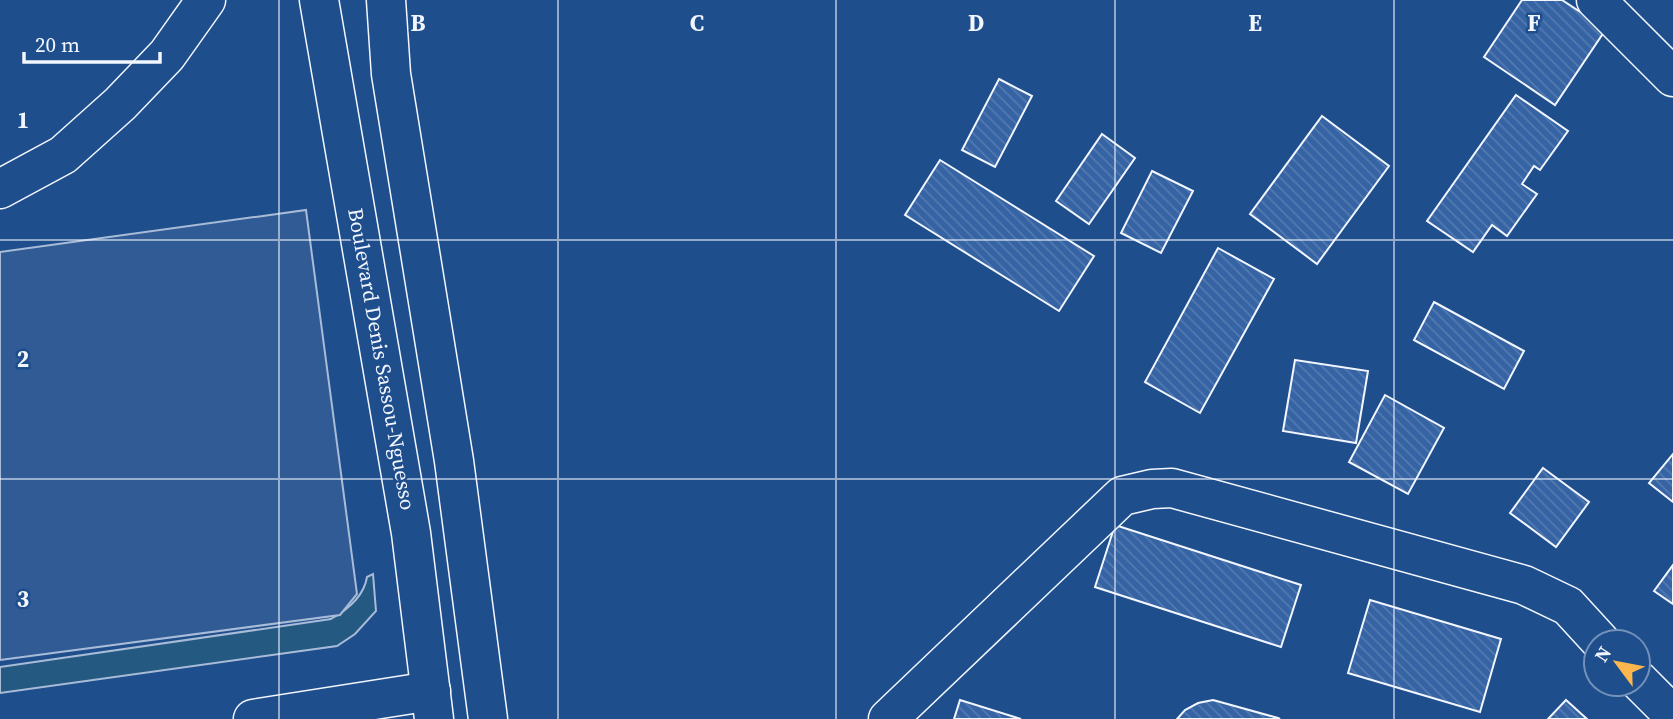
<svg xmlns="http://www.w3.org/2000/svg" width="1673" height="719" font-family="'Source Serif 4',serif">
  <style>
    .grass { fill: #245a82; stroke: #a8bbd7; stroke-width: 2 }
    .parking { fill: #305b95; stroke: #a8bbd7; stroke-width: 2 }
    .building { fill: url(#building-back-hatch); stroke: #f2f6ff; stroke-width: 2 }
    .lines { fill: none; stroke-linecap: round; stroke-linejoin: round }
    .minor-casing { stroke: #f2f6ff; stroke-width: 41 }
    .major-casing { stroke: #f2f6ff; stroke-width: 41 }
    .minor { stroke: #1f4e8c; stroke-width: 38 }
    .major { stroke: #1f4e8c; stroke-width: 38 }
    .grid { fill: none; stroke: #f2f6ff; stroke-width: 2; stroke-opacity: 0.55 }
    .labels { text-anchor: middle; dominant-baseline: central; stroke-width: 5; stroke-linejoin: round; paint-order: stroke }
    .street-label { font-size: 21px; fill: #f2f6ff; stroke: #1f4e8c }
    .grid-label { font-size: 23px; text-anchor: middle; font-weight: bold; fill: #f2f6ff; stroke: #1f4e8c; stroke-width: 5; stroke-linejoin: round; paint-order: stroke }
  </style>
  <defs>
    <pattern id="building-back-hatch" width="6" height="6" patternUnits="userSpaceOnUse" patternTransform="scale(1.75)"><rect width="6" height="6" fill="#3563a3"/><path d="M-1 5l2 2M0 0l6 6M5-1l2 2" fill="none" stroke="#537ab1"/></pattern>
  </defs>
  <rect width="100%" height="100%" fill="#1f4e8c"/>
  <!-- grass -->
  <path class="grass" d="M 373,574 L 376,611 L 355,634 L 337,646 L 0,693 L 0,667 L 331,619 C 347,610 364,596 367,577 Z"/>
  <!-- parking -->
  <path class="parking" d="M 306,210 L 357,594 L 340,615 L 0,660 L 0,252 Z"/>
  <!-- building -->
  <path class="building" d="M 1522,0 L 1562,0 L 1606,29 L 1555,105 L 1484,57 Z
    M 999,79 L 1032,96 L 995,167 L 962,150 Z
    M 1516,95 L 1568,131 L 1540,170 L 1534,166 L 1522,184 L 1537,194 L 1507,236 L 1492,225 L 1473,252 L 1427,221 Z
    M 1322,116 L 1389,166 L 1317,264 L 1250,214 Z
    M 1102,134 L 1135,158 L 1089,224 L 1056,201 Z
    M 940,160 L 1094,256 L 1059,311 L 905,215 Z
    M 1152,171 L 1193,191 L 1161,253 L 1121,233 Z
    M 1218,248 L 1274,279 L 1200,413 L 1145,382 Z
    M 1434,302 L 1524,351 L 1504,389 L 1414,340 Z
    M 1295,360 L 1368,371 L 1356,443 L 1283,431 Z
    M 1385,395 L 1444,428 L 1408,494 L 1349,462 Z
    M 1673,454 L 1673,502 L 1649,483 Z
    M 1543,468 L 1589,502 L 1556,547 L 1510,513 Z
    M 1115,525 L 1301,585 L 1281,647 L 1095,587 Z
    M 1673,565 L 1673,604 L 1654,591 Z
    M 1370,600 L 1501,639 L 1480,712 L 1348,673 Z
    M 960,700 L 1021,719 L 954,719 Z
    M 1213,700 L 1278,718 L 1280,719 L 1177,719 L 1185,710 L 1198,703 Z
    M 1566,700 L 1587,719 L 1548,719 Z"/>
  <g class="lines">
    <defs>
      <path id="minor" d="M 1596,0 L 1673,77
        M 0,189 L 63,155 L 120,104 L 167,55 L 206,0
        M 1638,680 L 1673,715
        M 253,719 L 431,691
        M 888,719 L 1122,496 L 1152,489 L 1172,488 L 1524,585 L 1568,606 L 1601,642"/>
      <path id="major" d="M 319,0 L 411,533 L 434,719
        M 386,0 L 391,74 L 454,461 L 488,719"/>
    </defs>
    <!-- minor casing -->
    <use href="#minor" class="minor-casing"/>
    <!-- major casing -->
    <use href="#major" class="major-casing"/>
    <!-- minor -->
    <use href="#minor" class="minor"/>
    <!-- major -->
    <use href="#major" class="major"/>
  </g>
  <!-- grid -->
  <path class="grid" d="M 279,0 L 279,719M 558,0 L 558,719M 836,0 L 836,719M 1115,0 L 1115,719M 1394,0 L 1394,719M 0,240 L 1673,240M 0,479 L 1673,479"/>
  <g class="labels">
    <!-- street labels -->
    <g class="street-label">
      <text transform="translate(382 359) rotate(80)">Boulevard Denis Sassou-Nguesso</text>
    </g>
  </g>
  <g class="grid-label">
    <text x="418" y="31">B</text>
    <text x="697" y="31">C</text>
    <text x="976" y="31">D</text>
    <text x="1255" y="31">E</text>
    <text x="1534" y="31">F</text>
    <text x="23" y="128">1</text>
    <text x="23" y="367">2</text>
    <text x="23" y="607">3</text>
  </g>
  <!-- north arrow -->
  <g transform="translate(1617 663) rotate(302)"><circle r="33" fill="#1f4e8c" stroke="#7391ba" stroke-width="2"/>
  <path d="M0-5L12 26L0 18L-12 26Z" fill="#ffb74d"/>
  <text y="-10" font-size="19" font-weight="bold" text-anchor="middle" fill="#f2f6ff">N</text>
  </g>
  <!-- scale -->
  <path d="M24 52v10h136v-10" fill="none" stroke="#f2f6ff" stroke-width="3.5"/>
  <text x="35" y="52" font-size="21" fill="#f2f6ff" stroke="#1f4e8c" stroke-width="5" paint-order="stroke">20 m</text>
</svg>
